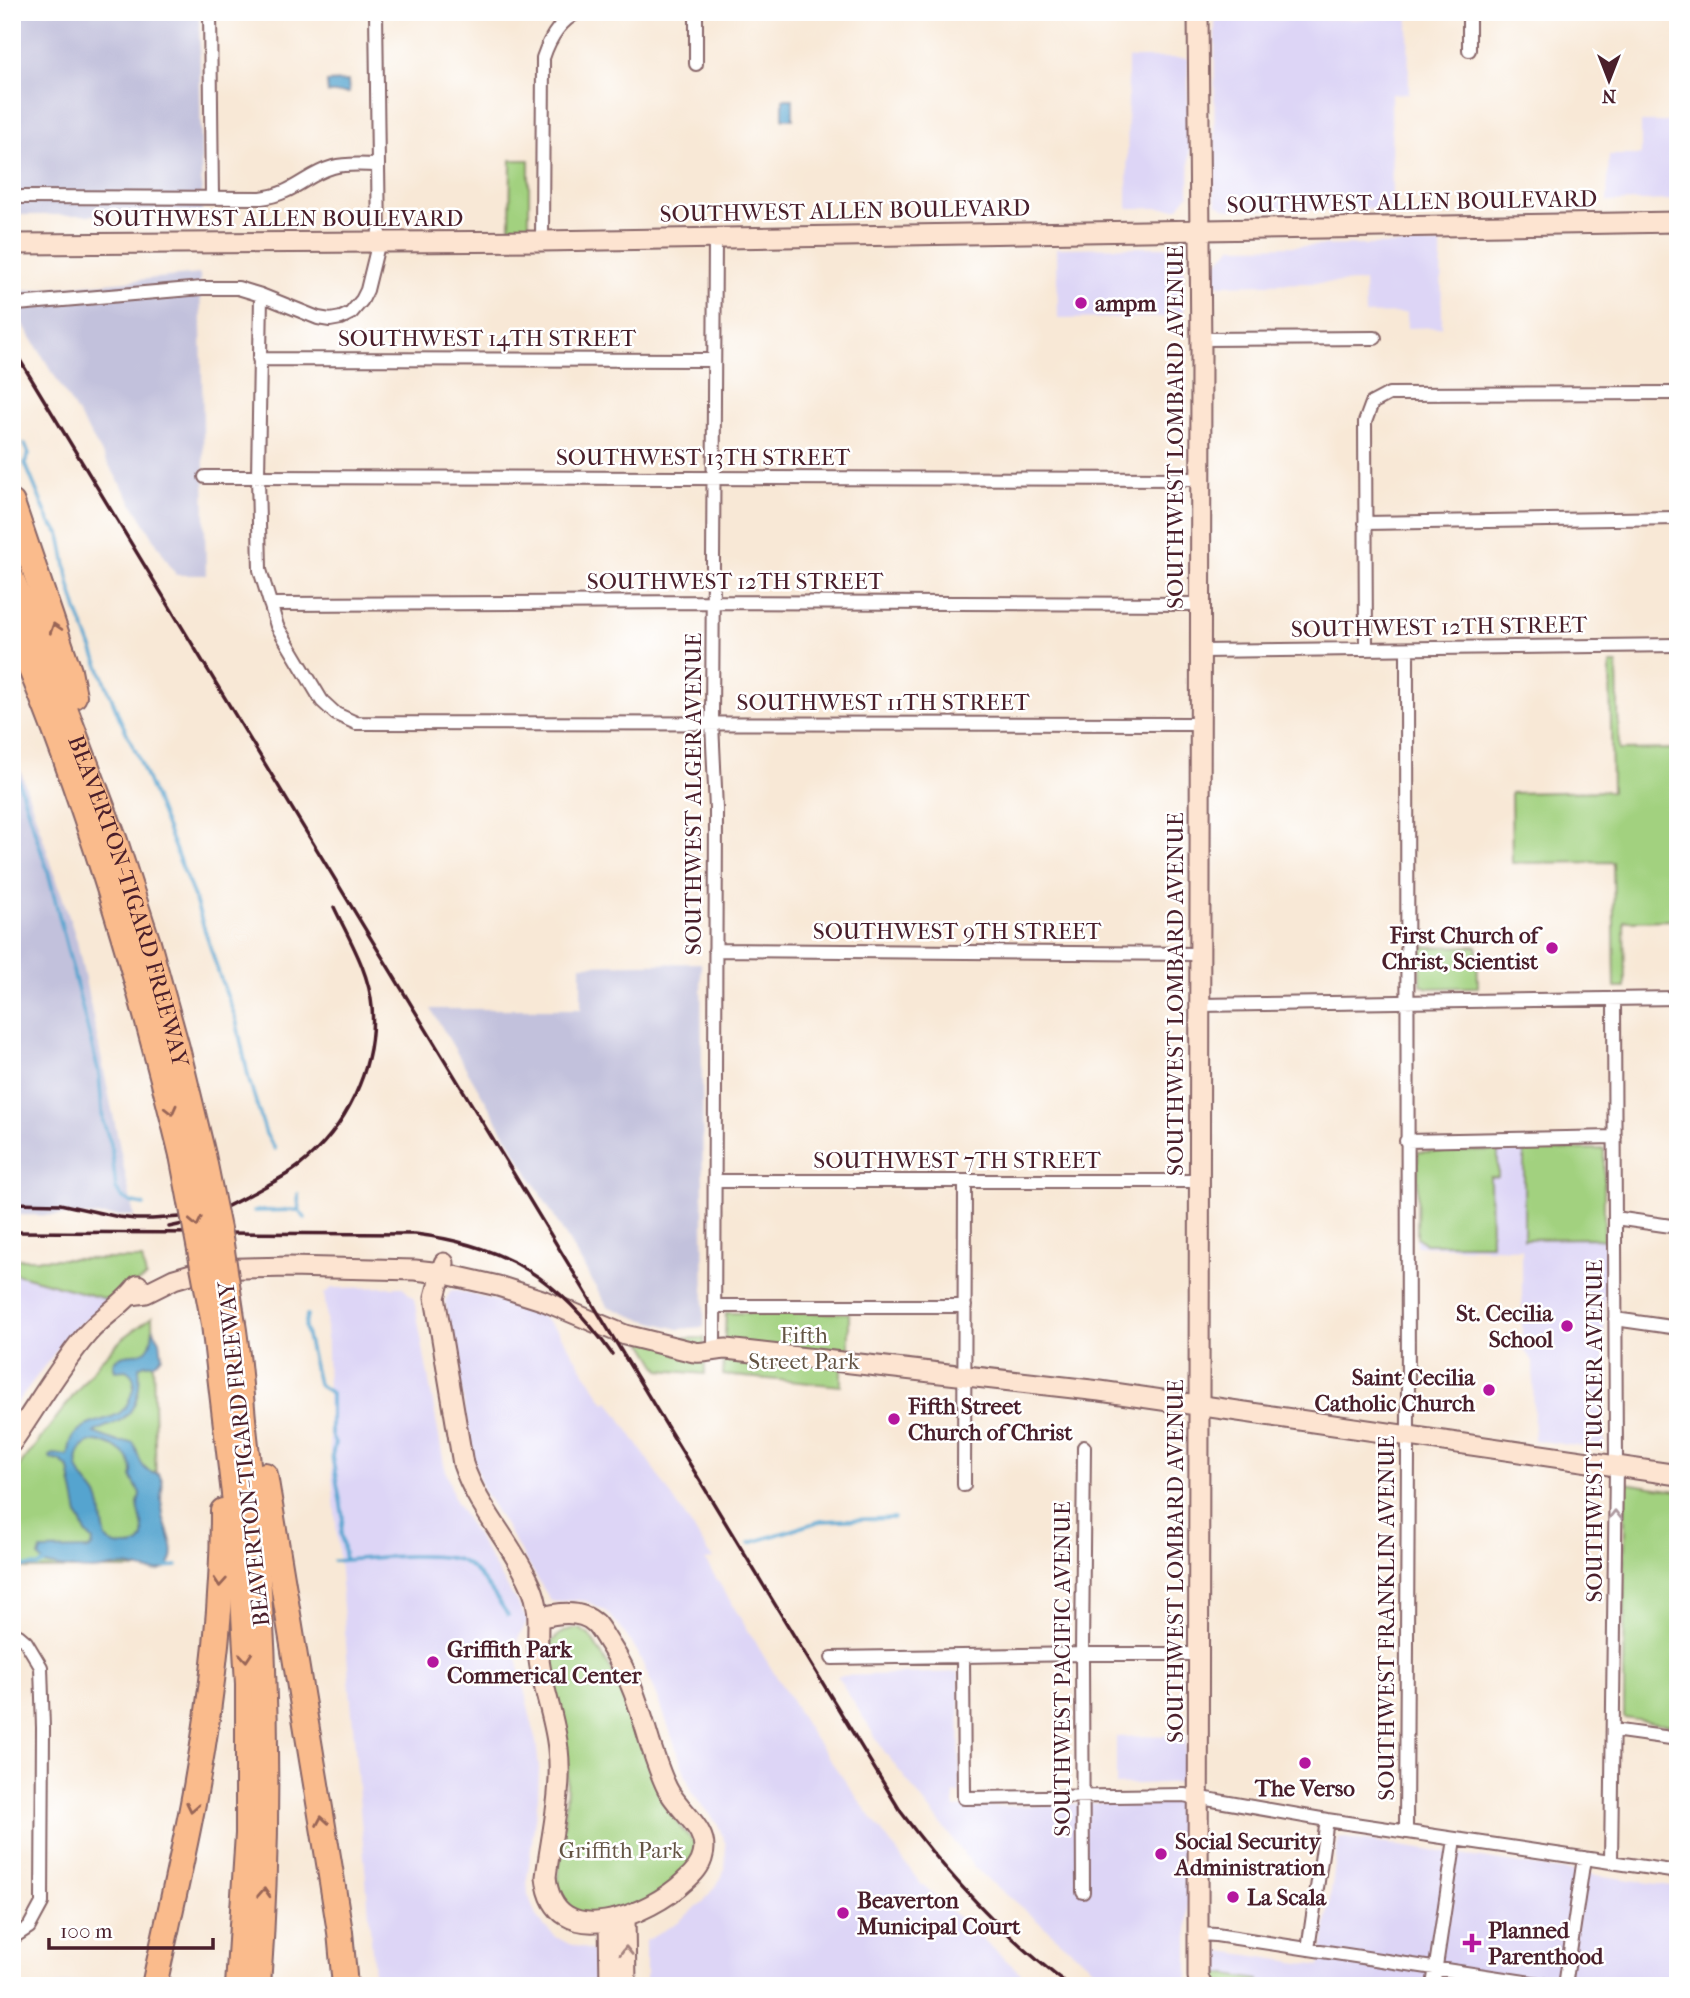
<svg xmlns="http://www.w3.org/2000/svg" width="1690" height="1998" font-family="'IM FELL French Canon',serif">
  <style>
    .built { fill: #ddd5f6 }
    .industrial { fill: #c2c1dc }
    .green { fill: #a2d17f; stroke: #767855; stroke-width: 2 }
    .water { fill: #55a4cf; stroke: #50627d; stroke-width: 2; fill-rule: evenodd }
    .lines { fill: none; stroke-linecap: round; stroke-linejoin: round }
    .stream { stroke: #55a4cf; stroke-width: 3.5 }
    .street-casing { stroke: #876567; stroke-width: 16 }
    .secondary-casing { stroke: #876567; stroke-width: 23 }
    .highway-casing { stroke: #876567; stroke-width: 28 }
    .street { stroke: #fff; stroke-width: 12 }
    .secondary { stroke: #fde4d1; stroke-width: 19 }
    .highway { stroke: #fabb8c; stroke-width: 24 }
    .rail { stroke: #4a1f2b; stroke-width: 3.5 }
    .highway-bridge-casing { stroke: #876567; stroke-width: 28; stroke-linecap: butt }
    .highway-bridge { stroke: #fabb8c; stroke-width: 24 }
    .oneway { stroke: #996557 }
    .oneway2 { stroke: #ae9aa0 }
    .oneway3 { stroke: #a4827e }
    .poi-dot { fill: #b5179e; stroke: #fff; stroke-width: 2.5 }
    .labels { text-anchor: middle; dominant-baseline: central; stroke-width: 5; stroke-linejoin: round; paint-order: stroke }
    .street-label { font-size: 23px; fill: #4a1f2b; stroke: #fff }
    .poi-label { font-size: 23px; font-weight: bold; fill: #4a1f2b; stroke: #fff; text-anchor: start }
    .park-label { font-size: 23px; fill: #645444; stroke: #fff }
  </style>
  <rect width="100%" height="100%" fill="#fff"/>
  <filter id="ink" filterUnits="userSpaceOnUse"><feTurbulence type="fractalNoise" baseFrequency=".0143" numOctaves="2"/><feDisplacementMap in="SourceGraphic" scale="14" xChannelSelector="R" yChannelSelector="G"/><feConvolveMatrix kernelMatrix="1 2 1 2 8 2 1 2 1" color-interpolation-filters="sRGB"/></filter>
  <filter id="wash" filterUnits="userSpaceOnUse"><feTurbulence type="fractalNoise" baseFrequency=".00686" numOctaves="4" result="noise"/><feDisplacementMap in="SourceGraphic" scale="28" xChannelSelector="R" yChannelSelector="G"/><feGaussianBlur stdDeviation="1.57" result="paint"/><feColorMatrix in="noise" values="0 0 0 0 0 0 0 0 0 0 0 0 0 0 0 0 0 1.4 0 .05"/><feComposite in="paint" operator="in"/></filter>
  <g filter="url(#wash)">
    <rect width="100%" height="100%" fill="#f8e8d6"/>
    <!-- built -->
    <path class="built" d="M 1408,18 L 1409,93 L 1391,94 L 1392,208 L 1228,210 L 1217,204 L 1214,194 L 1215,20 Z
      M 1128,58 L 1188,58 L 1188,139 L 1190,140 L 1189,194 L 1178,208 L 1127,208 Z
      M 1641,122 L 1678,122 L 1678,196 L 1674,200 L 1607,202 L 1609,155 L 1641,155 Z
      M 1441,244 L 1442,327 L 1407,328 L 1406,313 L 1365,314 L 1364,282 L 1213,285 L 1213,266 L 1232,247 Z
      M 1173,247 L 1184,256 L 1184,317 L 1058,319 L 1057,248 Z
      M 1605,1150 L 1604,1450 L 1534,1440 L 1533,1361 L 1522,1348 L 1522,1249 L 1416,1246 L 1417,1153 Z
      M 12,1273 L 109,1300 L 69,1334 L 12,1409 Z
      M 402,1287 L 414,1299 L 444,1464 L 455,1501 L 528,1621 L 519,1636 L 515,1649 L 536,1742 L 539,1768 L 538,1797 L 527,1879 L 528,1894 L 536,1916 L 545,1927 L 556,1937 L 569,1944 L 593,1951 L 595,1954 L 595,1986 L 375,1986 L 329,1441 L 326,1308 L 324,1294 L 332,1288 Z
      M 455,1290 L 535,1311 L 558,1331 L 605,1403 L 609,1401 L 713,1559 L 705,1560 L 812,1735 L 866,1810 L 920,1883 L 1035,1986 L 646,1986 L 646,1941 L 678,1922 L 704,1901 L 722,1877 L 725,1867 L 726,1845 L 718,1825 L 692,1793 L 658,1698 L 637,1651 L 619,1626 L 606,1611 L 586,1601 L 575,1600 L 556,1602 L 551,1601 L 482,1488 L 474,1459 L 445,1301 L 450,1292 Z
      M 959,1672 L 960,1793 L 954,1793 L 954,1808 L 1188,1800 L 1188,1986 L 1114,1986 L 975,1868 L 884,1751 L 837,1676 Z
      M 1186,1735 L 1185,1782 L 1116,1785 L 1116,1737 Z
      M 1339,1837 L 1678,1887 L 1678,1986 L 1257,1986 L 1258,1980 L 1215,1973 L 1215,1950 L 1320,1966 Z
      M 110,1977 L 110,1986 L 52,1986 Z"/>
    <!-- industrial -->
    <path class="industrial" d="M 12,12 L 199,12 L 202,215 L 12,215 Z
      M 200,274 L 206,575 L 176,575 L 12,306 L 12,292 Z
      M 12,745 L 77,941 L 134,1216 L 12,1215 Z
      M 701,963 L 704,1327 L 679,1329 L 637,1318 L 607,1306 L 431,1009 L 581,1009 L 581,965 Z"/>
    <!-- green -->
    <path class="green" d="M 511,160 L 529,160 L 529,227 L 510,227 Z
      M 1610,664 L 1617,664 L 1619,750 L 1678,749 L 1678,920 L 1624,921 L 1625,988 L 1615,988 L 1613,862 L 1512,863 L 1511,793 L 1612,791 Z
      M 1477,946 L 1478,987 L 1428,988 L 1421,985 L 1420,947 Z
      M 1604,1149 L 1604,1240 L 1591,1238 L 1524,1239 L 1524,1150 Z
      M 1494,1150 L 1498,1153 L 1498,1177 L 1490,1177 L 1491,1244 L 1425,1244 L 1417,1237 L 1418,1152 Z
      M 12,1259 L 142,1259 L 146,1277 L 109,1300 L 12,1273 Z
      M 726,1313 L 849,1313 L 849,1353 L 841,1353 L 841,1386 L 723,1375 Z
      M 152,1317 L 158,1569 L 12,1569 L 12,1476 L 100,1361 L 122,1339 Z
      M 704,1338 L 705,1374 L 660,1370 L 641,1339 Z
      M 1625,1483 L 1678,1491 L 1678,1726 L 1624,1718 Z
      M 571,1629 L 580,1629 L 590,1636 L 620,1684 L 655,1781 L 666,1806 L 682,1829 L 695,1843 L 698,1858 L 649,1905 L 578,1916 L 562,1899 L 557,1884 L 566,1805 L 568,1760 L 546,1657 C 548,1642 557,1634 571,1629 Z
      M 1215,1973 L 1259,1980 L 1258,1986 L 1215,1986 Z"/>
    <!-- water -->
    <path class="water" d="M 348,81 L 349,93 L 328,93 L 327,82 Z
      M 783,99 L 793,99 L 793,119 L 783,119 Z
      M 153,1329 L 160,1340 L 162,1356 C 154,1369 148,1360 139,1367 C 141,1386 138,1411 119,1421 C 110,1426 101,1427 94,1433 L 118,1442 L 133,1442 C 140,1456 139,1472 158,1474 C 166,1483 161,1488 161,1499 C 161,1504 163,1510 163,1515 C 165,1530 181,1553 167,1567 C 157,1577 137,1567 125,1566 C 114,1566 103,1569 92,1570 C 82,1570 53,1567 44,1564 L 39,1557 L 41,1550 L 88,1549 L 92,1547 L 93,1541 L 86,1533 L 78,1515 L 69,1469 L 60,1461 L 51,1459 L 50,1456 L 54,1454 L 68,1456 C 70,1447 70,1438 78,1431 C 102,1412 123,1428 133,1389 C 135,1380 134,1375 126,1370 L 115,1371 L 113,1363 C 127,1343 151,1369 153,1329 ZM 97,1441 C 114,1445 137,1456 131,1477 L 140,1493 C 140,1497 138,1500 138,1504 C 139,1520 155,1547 126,1546 C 117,1546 111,1545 106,1538 C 102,1526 103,1513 99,1500 C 96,1491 88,1486 83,1478 C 73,1462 76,1444 97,1441 Z"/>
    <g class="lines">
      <!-- stream -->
      <path class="stream" d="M 25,444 L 29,454 L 25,463 L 50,523 L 60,534 L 70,587 L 78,613 L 120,719 L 138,756 L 194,897 L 220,977 L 236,1019 L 249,1080 L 266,1134 L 275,1149
        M 12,762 L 48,872 L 99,1074 L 103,1122 L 111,1144 L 116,1189 L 121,1197 L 133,1203 L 144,1205
        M 298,1194 L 299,1210 L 305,1218
        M 254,1211 L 299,1210
        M 307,1315 L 305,1327 L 318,1384 L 331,1393 L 331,1435 L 335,1443 L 332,1456 L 343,1516 L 341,1534 L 345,1560
        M 750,1543 L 821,1521 L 894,1518
        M 334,1561 C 359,1559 444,1550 463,1562 C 482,1573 496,1598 508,1615
        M 12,1567 L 38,1566 L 47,1562
        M 163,1567 L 177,1566"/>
    </g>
  </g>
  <g filter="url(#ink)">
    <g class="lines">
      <defs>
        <path id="street" d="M 210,12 L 212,197
          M 696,12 L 696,64
          M 1469,12 L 1469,50
          M 22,197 L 261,198 C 294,194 305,175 333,167 C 347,163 364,165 378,165
          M 542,241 L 543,58 C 549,40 560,20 579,12
          M 261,295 L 258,476 L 260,570 L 277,626 L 322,701 L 336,714 L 356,723 L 1200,724
          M 17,304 L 202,288 L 238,288 L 261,295 L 318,318 L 330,320 L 341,318 L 351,313 L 362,300 L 367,290 L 379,241 L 376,12
          M 1201,339 L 1375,338
          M 259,359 L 714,360
          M 205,477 L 1201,479
          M 1365,523 L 1678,518
          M 270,604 L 713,602 L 1200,604
          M 1366,649 L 1365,422 L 1372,403 L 1389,394 L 1678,393
          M 1201,651 L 1678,645
          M 715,950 L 1200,954
          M 1200,1005 L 1678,998
          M 1406,1141 L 1615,1137
          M 715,1181 L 1199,1181
          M 1615,1218 L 1678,1227
          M 714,1306 L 965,1306
          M 1615,1319 L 1678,1328
          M 714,1349 L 716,809 L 712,723 L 715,238
          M 964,1485 L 965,1181
          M 12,1633 L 19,1636 L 26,1642 L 41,1667 L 43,1728 L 42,1903 L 29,1927 L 12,1938
          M 963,1657 L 964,1798 L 1184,1795 L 1327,1820 L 1678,1872
          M 832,1658 L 1082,1654 L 1199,1654
          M 1613,1730 L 1678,1739
          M 1406,1832 L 1408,1451 L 1407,649
          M 1611,1862 L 1616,1466 L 1614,999
          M 1083,1892 L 1082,1654 L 1084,1447
          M 1198,1934 L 1216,1935 L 1552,1986
          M 1308,1949 L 1327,1820
          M 1433,1986 L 1455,1839
          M 1565,1986 L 1584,1858"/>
        <path id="secondary" d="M 1198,12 L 1201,352 L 1198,1934 L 1198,1977 L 1202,1986
          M 12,244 L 542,241 L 1678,222
          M 444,1263 L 435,1297 L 463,1464 C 478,1509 512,1543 531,1586 C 543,1614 535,1632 539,1660 C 543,1690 555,1718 558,1749 C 563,1790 551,1836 546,1877 C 554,1956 651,1914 685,1881 C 693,1874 701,1866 703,1855 C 710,1829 678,1811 667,1788 C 660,1774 655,1758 650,1743 C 640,1709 630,1675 610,1645 C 605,1638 601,1629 595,1623 C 580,1609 557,1613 539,1618
          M 131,1295 L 146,1293 L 174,1279 L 208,1269 L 289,1267 L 415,1270 L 441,1273 L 498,1286 L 542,1300 L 625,1335 L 694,1352 C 706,1354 714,1349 726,1349 L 1100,1391 L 1678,1475
          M 12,1442 C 37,1406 59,1367 87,1334 C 103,1315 126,1303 138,1285
          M 625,1916 L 626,1986
          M 609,1921 L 610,1986"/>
        <g id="highway">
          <path d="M 12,503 L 69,671 L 74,696"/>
          <path id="s1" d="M 12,579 L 54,680 L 115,841 L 148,943 L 177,1048 L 203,1155"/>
          <path d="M 12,624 C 86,795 138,974 182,1155"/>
          <path d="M 214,1324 L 240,1545 L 248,1684 L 248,1834 L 238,1986"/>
          <path d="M 233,1324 C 238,1355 240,1387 243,1419 C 266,1609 272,1795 258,1986"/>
          <path d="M 265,1475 L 330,1869 L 340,1932 L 345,1986"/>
          <path d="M 154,1986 C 168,1920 184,1854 196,1787 C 212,1697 223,1603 223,1511"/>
        </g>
      </defs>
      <!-- street casing -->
      <use href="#street" class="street-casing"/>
      <!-- secondary casing -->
      <use href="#secondary" class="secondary-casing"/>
      <!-- highway casing -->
      <use href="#highway" class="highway-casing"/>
      <!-- street -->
      <use href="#street" class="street"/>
      <!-- secondary -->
      <use href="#secondary" class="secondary"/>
      <!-- highway -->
      <use href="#highway" class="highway"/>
      <!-- rail -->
      <path class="rail" d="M 12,347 L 901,1812 C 950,1878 1004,1937 1070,1986
        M 12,1203 L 60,1204 L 119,1217 L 135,1219 L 152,1219 L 180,1217
        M 169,1227 C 202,1221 224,1208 253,1193 C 269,1184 285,1177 299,1166 C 346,1129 377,1067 372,1007 C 369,971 349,939 334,907
        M 12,1232 L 415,1234 C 506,1245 559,1279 612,1354"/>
      <defs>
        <path id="highway-bridge" d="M 182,1155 L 214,1324
          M 203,1155 L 221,1244 L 233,1324"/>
      </defs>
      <!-- highway-bridge casing -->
      <use href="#highway-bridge" class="highway-bridge-casing"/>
      <!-- highway-bridge -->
      <use href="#highway-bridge" class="highway-bridge"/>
    </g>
    <!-- one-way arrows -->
    <defs><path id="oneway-chevron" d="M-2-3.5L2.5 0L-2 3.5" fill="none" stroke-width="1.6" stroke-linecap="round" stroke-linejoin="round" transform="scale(1.75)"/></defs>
    <g class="oneway">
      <use href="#oneway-chevron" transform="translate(55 628) rotate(-108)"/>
      <use href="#oneway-chevron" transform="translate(171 1110) rotate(76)"/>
      <use href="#oneway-chevron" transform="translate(196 1222) rotate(78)"/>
      <use href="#oneway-chevron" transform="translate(220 1582) rotate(94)"/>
      <use href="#oneway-chevron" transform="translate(246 1657) rotate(85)"/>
      <use href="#oneway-chevron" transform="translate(192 1807) rotate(102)"/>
      <use href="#oneway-chevron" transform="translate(322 1821) rotate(-100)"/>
      <use href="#oneway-chevron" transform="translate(264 1893) rotate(-87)"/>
    </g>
    <use class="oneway2" href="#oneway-chevron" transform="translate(1615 1515) rotate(-90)"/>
    <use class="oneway3" href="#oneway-chevron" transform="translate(626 1951) rotate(-91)"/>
  </g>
  <!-- markers -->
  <g class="poi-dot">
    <circle cx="1081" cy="303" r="7"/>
    <circle cx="1552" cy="948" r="7"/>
    <circle cx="1567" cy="1326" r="7"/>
    <circle cx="1489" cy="1390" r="7"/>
    <circle cx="894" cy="1419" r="7"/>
    <circle cx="433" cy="1662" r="7"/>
    <circle cx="1305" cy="1763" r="7"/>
    <circle cx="1161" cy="1854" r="7"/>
    <circle cx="1233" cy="1897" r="7"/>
    <circle cx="843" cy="1913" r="7"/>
    <path d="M1468.5 1932.5h7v7h7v7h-7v7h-7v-7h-7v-7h7z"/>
  </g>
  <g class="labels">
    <!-- street labels -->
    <g class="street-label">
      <text transform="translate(1412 202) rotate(-1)">SOUTHWEST ALLEN BOULEVARD</text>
      <text transform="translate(845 211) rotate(-1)">SOUTHWEST ALLEN BOULEVARD</text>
      <text x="278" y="218">SOUTHWEST ALLEN BOULEVARD</text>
      <text x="487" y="338">SOUTHWEST 14TH STREET</text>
      <text transform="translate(1175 427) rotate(-90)">SOUTHWEST LOMBARD AVENUE</text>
      <text x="703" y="457">SOUTHWEST 13TH STREET</text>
      <text x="735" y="581">SOUTHWEST 12TH STREET</text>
      <text transform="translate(1439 627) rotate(-1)">SOUTHWEST 12TH STREET</text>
      <text x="883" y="702">SOUTHWEST 11TH STREET</text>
      <text transform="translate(693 794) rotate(-90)">SOUTHWEST ALGER AVENUE</text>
      <text stroke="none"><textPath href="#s1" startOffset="343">BEAVERTON-TIGARD FREEWAY</textPath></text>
      <text x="957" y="931">SOUTHWEST 9TH STREET</text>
      <text transform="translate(1175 994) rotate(-90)">SOUTHWEST LOMBARD AVENUE</text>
      <text x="957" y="1160">SOUTHWEST 7TH STREET</text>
      <text transform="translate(1594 1431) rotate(-90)">SOUTHWEST TUCKER AVENUE</text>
      <text transform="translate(244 1454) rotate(-96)">BEAVERTON-TIGARD FREEWAY</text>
      <text transform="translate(1175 1561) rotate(-90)">SOUTHWEST LOMBARD AVENUE</text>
      <text transform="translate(1386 1618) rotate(-90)">SOUTHWEST FRANKLIN AVENUE</text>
      <text transform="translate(1062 1669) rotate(-90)">SOUTHWEST PACIFIC AVENUE</text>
    </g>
    <!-- poi labels -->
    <g class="poi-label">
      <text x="1095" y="303">ampm</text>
      <text x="1538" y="935" text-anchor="end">First Church of<tspan x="1538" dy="26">Christ, Scientist</tspan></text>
      <text x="1553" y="1313" text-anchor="end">St. Cecilia<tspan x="1553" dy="26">School</tspan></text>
      <text x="1475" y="1377" text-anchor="end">Saint Cecilia<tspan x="1475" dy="26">Catholic Church</tspan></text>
      <text x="908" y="1406">Fifth Street<tspan x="908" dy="26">Church of Christ</tspan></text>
      <text x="447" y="1649">Griffith Park<tspan x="447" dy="26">Commerical Center</tspan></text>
      <text x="1305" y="1788" text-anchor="middle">The Verso</text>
      <text x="1175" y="1841">Social Security<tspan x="1175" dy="26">Administration</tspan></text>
      <text x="1247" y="1897">La Scala</text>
      <text x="857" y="1900">Beaverton<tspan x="857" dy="26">Municipal Court</tspan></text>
      <text x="1488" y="1930">Planned<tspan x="1488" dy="26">Parenthood</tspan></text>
    </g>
    <!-- park labels -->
    <g class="park-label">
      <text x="804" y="1335">Fifth<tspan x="804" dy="26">Street Park</tspan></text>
      <text x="621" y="1850">Griffith Park</text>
    </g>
  </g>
  <!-- margin -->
  <rect width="1690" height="1998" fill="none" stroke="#fff" stroke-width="42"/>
  <!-- north arrow -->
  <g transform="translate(1609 80) rotate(180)" stroke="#ffffff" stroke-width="5" paint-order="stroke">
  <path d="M0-5L12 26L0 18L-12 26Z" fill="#4a1f2b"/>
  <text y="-10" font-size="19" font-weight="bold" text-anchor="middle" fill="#4a1f2b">N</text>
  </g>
  <!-- scale -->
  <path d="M49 1938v10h164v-10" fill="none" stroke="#4a1f2b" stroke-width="3.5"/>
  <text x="60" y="1938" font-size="21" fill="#4a1f2b" stroke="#ffffff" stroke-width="5" paint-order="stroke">100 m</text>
</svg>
